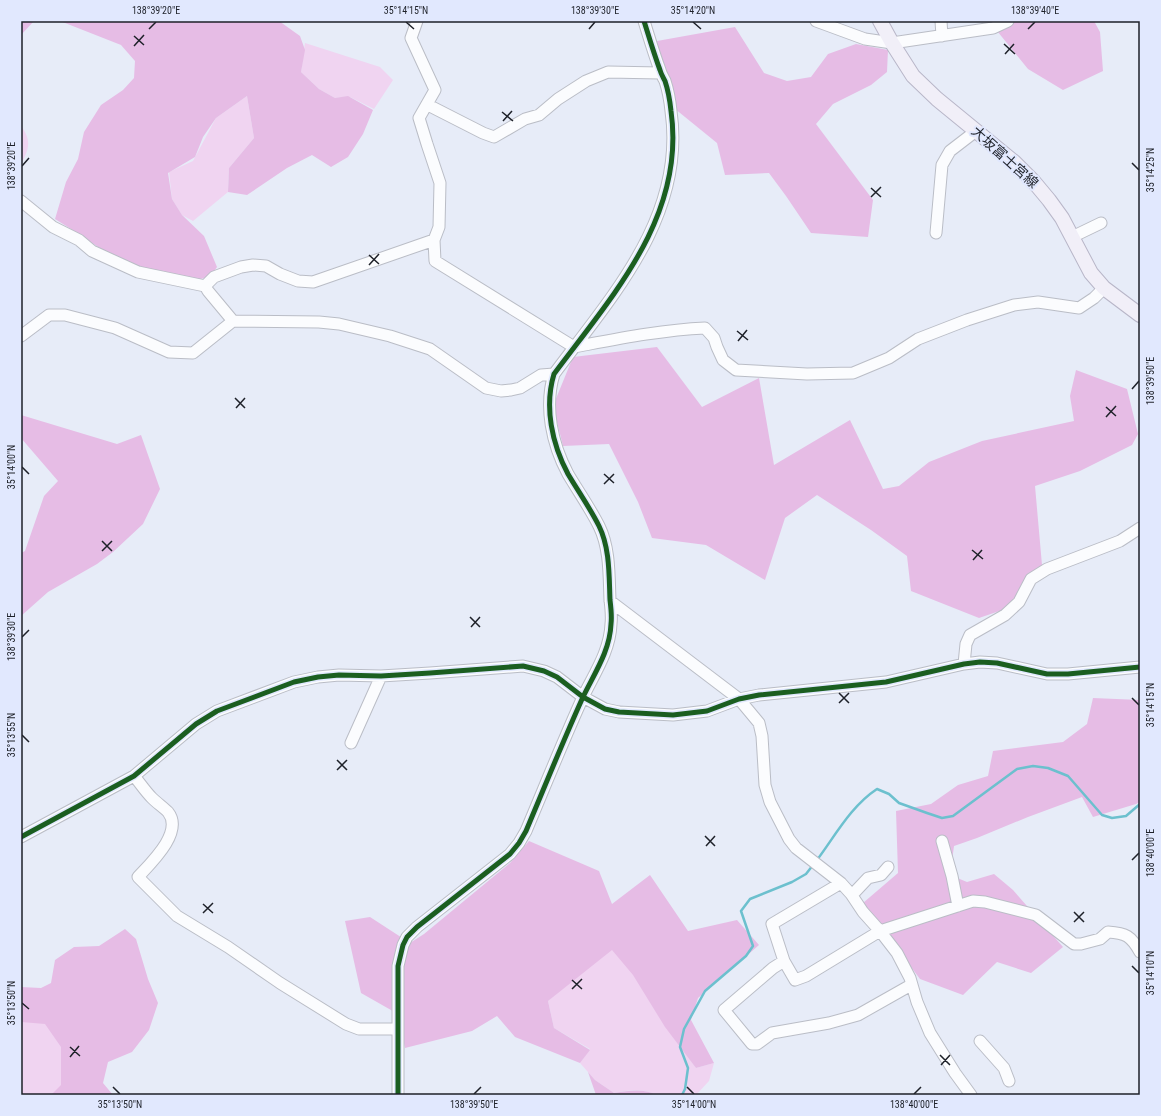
<svg xmlns="http://www.w3.org/2000/svg" width="1161" height="1116" font-family="'Roboto Condensed','Noto Sans JP',sans-serif">
  <style>
    .green { fill: #f0d4f1 }
    .forest { fill: #e6bce5 }
    .lines { fill: none; stroke-linecap: round; stroke-linejoin: round }
    .stream { stroke: #6cc0ce; stroke-width: 2.5 }
    .minor-casing { stroke: #babdc6; stroke-width: 13 }
    .major-casing { stroke: #b8b6c8; stroke-width: 16 }
    .minor { stroke: #fbfcfe; stroke-width: 11 }
    .major { stroke: #f1eff8; stroke-width: 14 }
    .cycleway-casing { stroke: #e1e8fe; stroke-width: 8 }
    .cycleway { stroke: #1b5e20; stroke-width: 5 }
    .ticks { fill: none; stroke: #1e2129; stroke-width: 1.5 }
    .labels { text-anchor: middle; dominant-baseline: central; stroke-width: 4; stroke-linejoin: round; paint-order: stroke }
    .street-label { font-size: 14px; fill: #1e2129; stroke: #e1e8fe }
    .neatline { fill: none; stroke: #1e2129; stroke-width: 1.5 }
    .ticks-label { font-size: 10px; text-anchor: middle; fill: #1e2129 }
  </style>
  <rect width="100%" height="100%" fill="#e7ecf8"/>
  <!-- green -->
  <path class="green" d="M 305,43 L 380,67 L 393,80 L 374,109 L 350,97 L 335,98 L 319,89 L 301,72 Z
    M 247,96 L 254,138 L 229,168 L 228,192 L 193,221 L 182,215 L 172,199 L 169,172 L 193,161 L 216,118 Z
    M 21,126 C 32,140 29,150 21,164 Z
    M 613,943 L 696,1068 L 714,1063 L 709,1081 L 696,1095 L 656,1095 C 643,1088 629,1090 614,1093 L 595,1080 L 580,1063 L 590,1049 L 554,1028 L 548,1001 Z
    M 21,991 L 86,1059 L 79,1095 L 21,1095 Z"/>
  <!-- forest -->
  <path class="forest" d="M 21,21 L 34,21 L 21,35 Z
    M 60,21 L 279,21 L 300,36 L 305,50 L 301,72 L 319,89 L 335,98 L 348,96 L 373,110 L 363,134 L 348,157 L 331,167 L 312,155 L 287,168 L 247,195 L 228,192 L 229,168 L 254,138 L 247,96 L 216,118 L 203,137 L 195,157 L 168,173 L 172,199 L 182,215 L 204,236 L 217,267 C 213,273 208,278 200,279 C 185,280 129,265 115,257 C 94,245 75,231 55,219 L 66,182 L 78,159 L 84,132 L 101,105 L 123,90 L 134,78 L 135,61 L 121,45 Z
    M 989,21 L 1094,21 L 1100,32 L 1103,71 L 1063,90 L 1028,69 Z
    M 735,27 L 764,73 L 787,81 L 811,77 L 828,54 L 856,44 L 888,50 L 887,72 L 871,85 L 833,104 L 816,124 L 873,200 L 868,237 L 811,233 L 786,196 L 769,173 L 725,175 L 717,143 L 669,104 L 657,41 Z
    M 657,347 L 702,407 L 759,378 L 774,465 L 850,420 L 883,489 L 899,486 L 929,462 L 982,441 L 1074,421 L 1070,396 L 1076,370 L 1127,389 L 1138,434 L 1132,445 L 1080,471 L 1035,486 L 1042,565 L 1014,606 L 979,618 L 911,591 L 907,556 L 871,530 L 817,495 L 785,518 L 765,580 L 706,545 L 652,538 L 638,502 L 609,444 L 563,446 L 553,406 L 573,357 Z
    M 21,415 L 117,444 L 141,435 L 160,489 L 143,524 L 113,552 L 97,564 L 48,592 L 21,616 L 21,553 L 25,551 L 44,496 L 58,481 L 21,438 Z
    M 1093,698 L 1140,700 L 1140,802 L 1136,804 L 1093,817 L 1082,797 L 1028,817 L 977,838 L 954,846 L 950,875 L 967,882 L 994,874 L 1013,890 L 1063,947 L 1031,973 L 997,962 L 963,995 L 920,979 L 863,903 L 898,873 L 896,811 L 931,804 L 958,785 L 988,776 L 993,751 L 1063,742 L 1087,724 Z
    M 529,841 L 599,871 L 612,904 L 650,875 L 688,931 L 737,920 L 759,945 L 698,998 L 691,1020 L 714,1063 L 696,1068 L 665,1027 L 633,975 L 612,950 L 548,1001 L 554,1028 L 590,1050 L 580,1063 L 515,1037 L 497,1016 L 472,1031 L 405,1048 L 398,1014 L 361,993 L 345,921 L 370,917 L 410,943 L 424,934 L 510,863 Z
    M 125,929 L 136,939 L 148,979 L 158,1003 L 149,1030 L 132,1052 L 108,1062 L 103,1083 L 113,1095 L 51,1095 L 61,1085 L 61,1047 L 45,1024 L 21,1022 L 21,987 L 41,988 L 51,983 L 55,960 L 74,947 L 99,946 Z
    M 588,1072 L 595,1080 L 614,1093 C 629,1091 643,1088 656,1095 L 596,1095 Z"/>
  <g class="lines">
    <!-- stream -->
    <path class="stream" d="M 817,860 C 835,836 851,806 877,789 L 889,794 L 899,803 L 927,813 L 942,818 L 953,816 L 1017,769 L 1033,766 L 1048,768 L 1068,776 L 1102,815 L 1112,818 L 1126,816 L 1140,804
      M 682,1095 L 685,1089 L 688,1068 L 680,1047 L 684,1029 L 705,991 L 746,956 L 753,946 L 741,911 L 750,899 L 792,882 L 806,874 L 813,865"/>
    <defs>
      <path id="minor" d="M 816,21 L 865,39 L 892,43 L 993,28 L 1008,21
        M 941,21 L 942,36
        M 428,105 L 483,133 L 494,137 L 525,119 L 539,115 L 558,99 L 586,81 L 608,72 L 660,73
        M 21,201 L 53,227 L 79,240 L 92,251 L 138,272 L 205,286
        M 936,233 L 942,165 L 950,151 L 976,131
        M 1072,237 L 1101,223
        M 434,240 L 435,261 L 574,347 C 617,339 661,330 705,328 L 714,338 L 717,347 L 723,360 L 736,370 L 807,374 L 853,373 L 889,358 L 918,339 L 967,320 L 1014,305 L 1038,302 L 1079,308 L 1094,298 L 1104,288
        M 205,286 L 214,277 L 241,267 L 253,265 L 266,266 L 280,274 L 298,281 L 313,282 L 434,240 L 439,227 L 440,183 L 427,144 L 419,118 L 435,90 L 411,38 L 417,21
        M 205,286 L 208,291 L 233,321
        M 21,336 L 49,315 L 65,315 L 115,328 L 169,352 L 193,353 L 233,321 L 319,322 L 339,324 L 390,336 L 430,349 L 486,388 L 501,391 L 511,390 L 520,388 L 541,375 L 554,374
        M 610,601 L 739,699 L 759,723 L 762,736 L 765,785 L 770,802 L 789,839 L 796,848 L 841,883 L 851,894 L 863,912 L 880,931 L 897,953 L 910,978 L 917,1002 L 930,1033 L 955,1073 L 971,1095
        M 964,664 L 966,644 L 970,635 L 1005,615 L 1019,602 L 1031,579 L 1047,569 L 1120,541 L 1140,528
        M 351,743 L 381,676
        M 134,776 C 140,783 145,791 152,798 C 157,803 163,807 168,812 C 184,832 151,863 138,877 L 177,916 L 228,947 L 280,983 L 346,1024 L 359,1029 L 397,1029
        M 21,837 L 134,776 L 196,724 L 217,711 L 294,682 L 318,677 L 339,675 L 381,676 L 430,673 L 523,666 L 544,671 L 557,677 L 583,697 L 605,709 L 619,712 L 673,715 L 707,711 L 739,699 L 759,695 L 886,682 L 964,664 L 980,662 L 997,663 L 1047,674 L 1068,674 L 1140,667
        M 942,841 L 952,876 L 958,906
        M 841,883 L 772,924 L 784,961 L 795,980 L 806,976 L 880,931 L 973,901 L 985,902 L 1036,915 L 1074,944 L 1081,944 L 1100,939 L 1108,932 C 1126,933 1131,936 1140,952
        M 852,895 L 868,878 L 881,875 L 888,867
        M 784,961 L 773,968 L 724,1010 L 752,1044 L 757,1044 L 772,1033 L 829,1023 L 858,1015 L 911,985
        M 980,1041 L 1004,1068 L 1009,1081
        M 398,1095 L 398,966 L 403,945 L 407,937 L 417,927 L 510,854 L 519,843 L 526,831 C 545,786 563,741 583,697 C 594,674 610,651 611,624 C 612,616 611,608 610,600 C 609,576 610,548 599,526 C 590,508 578,491 568,474 C 552,444 544,407 554,374 C 612,296 686,216 671,111 C 670,101 668,90 665,81 C 663,77 661,74 660,70 C 654,54 649,37 644,21"/>
      <path id="major" d="M 880,21 L 892,43 L 913,76 L 937,99 L 1014,162 L 1034,182 L 1049,200 L 1062,218 L 1091,273 L 1104,288 L 1140,315"/>
    </defs>
    <!-- minor casing -->
    <use href="#minor" class="minor-casing"/>
    <!-- major casing -->
    <use href="#major" class="major-casing"/>
    <!-- minor -->
    <use href="#minor" class="minor"/>
    <!-- major -->
    <use href="#major" class="major"/>
    <defs>
      <path id="cycleway" d="M 21,837 L 134,776 L 196,724 L 217,711 L 294,682 L 318,677 L 339,675 L 381,676 L 430,673 L 523,666 L 544,671 L 557,677 L 583,697 L 605,709 L 619,712 L 673,715 L 707,711 L 739,699 L 759,695 L 886,682 L 964,664 L 980,662 L 997,663 L 1047,674 L 1068,674 L 1140,667
        M 398,1095 L 398,966 L 403,945 L 407,937 L 417,927 L 510,854 L 519,843 L 526,831 C 545,786 563,741 583,697 C 594,674 610,651 611,624 C 612,616 611,608 610,600 C 609,576 610,548 599,526 C 590,508 578,491 568,474 C 552,444 544,407 554,374 C 612,296 686,216 671,111 C 670,101 668,90 665,81 C 663,77 661,74 660,70 C 654,54 649,37 644,21"/>
    </defs>
    <!-- cycleway casing -->
    <use href="#cycleway" class="cycleway-casing"/>
    <!-- cycleway -->
    <use href="#cycleway" class="cycleway"/>
  </g>
  <!-- ticks -->
  <path class="ticks" d="M 406,22 L 414,29M 693,22 L 701,29M 149,29 L 156,22M 589,29 L 595,22M 1028,29 L 1035,22M 134,36 L 144,45M 1004,44 L 1015,54M 134,46 L 144,35M 1005,54 L 1014,44M 502,112 L 513,121M 503,121 L 512,111M 1132,163 L 1139,170M 22,166 L 29,158M 871,188 L 881,197M 871,197 L 881,187M 369,255 L 379,264M 369,265 L 379,254M 737,331 L 748,340M 738,341 L 747,330M 1132,389 L 1139,381M 235,398 L 245,408M 1106,407 L 1116,416M 236,408 L 245,398M 1106,417 L 1116,406M 22,467 L 29,474M 604,474 L 614,483M 604,484 L 614,474M 102,541 L 112,551M 972,550 L 983,559M 102,551 L 112,541M 973,560 L 982,550M 470,617 L 480,627M 471,627 L 480,617M 22,637 L 29,630M 839,693 L 849,703M 1132,698 L 1139,705M 839,703 L 849,693M 22,735 L 29,742M 337,760 L 347,770M 337,770 L 347,760M 705,836 L 715,846M 706,846 L 715,836M 1132,860 L 1139,853M 203,904 L 213,913M 1074,912 L 1084,922M 203,913 L 213,903M 1074,922 L 1084,912M 1132,966 L 1139,973M 572,980 L 582,989M 572,989 L 582,979M 22,1003 L 29,1009M 70,1047 L 80,1056M 940,1055 L 950,1065M 70,1057 L 79,1046M 941,1065 L 950,1055M 113,1087 L 120,1094M 687,1087 L 694,1094M 474,1094 L 481,1087M 914,1094 L 921,1087"/>
  <g class="labels">
    <!-- street labels -->
    <g class="street-label">
      <text transform="translate(1005 157) rotate(42)">大坂富士宮線</text>
    </g>
  </g>
  <!-- border -->
  <rect width="1161" height="1116" fill="none" stroke="#e1e8fe" stroke-width="44"/>
  <rect x="22" y="22" width="1117" height="1072" class="neatline"/>
  <g class="ticks-label">
    <text x="156" y="14">138°39'20"E</text>
    <text x="406" y="14">35°14'15"N</text>
    <text x="595" y="14">138°39'30"E</text>
    <text x="693" y="14">35°14'20"N</text>
    <text x="1035" y="14">138°39'40"E</text>
    <text transform="translate(11 166) rotate(-90)" y="4">138°39'20"E</text>
    <text transform="translate(1150 170) rotate(-90)" y="4">35°14'25"N</text>
    <text transform="translate(1150 381) rotate(-90)" y="4">138°39'50"E</text>
    <text transform="translate(11 467) rotate(-90)" y="4">35°14'00"N</text>
    <text transform="translate(11 637) rotate(-90)" y="4">138°39'30"E</text>
    <text transform="translate(1150 705) rotate(-90)" y="4">35°14'15"N</text>
    <text transform="translate(11 735) rotate(-90)" y="4">35°13'55"N</text>
    <text transform="translate(1150 853) rotate(-90)" y="4">138°40'00"E</text>
    <text transform="translate(1150 973) rotate(-90)" y="4">35°14'10"N</text>
    <text transform="translate(11 1003) rotate(-90)" y="4">35°13'50"N</text>
    <text x="120" y="1108">35°13'50"N</text>
    <text x="474" y="1108">138°39'50"E</text>
    <text x="694" y="1108">35°14'00"N</text>
    <text x="914" y="1108">138°40'00"E</text>
  </g>
</svg>
